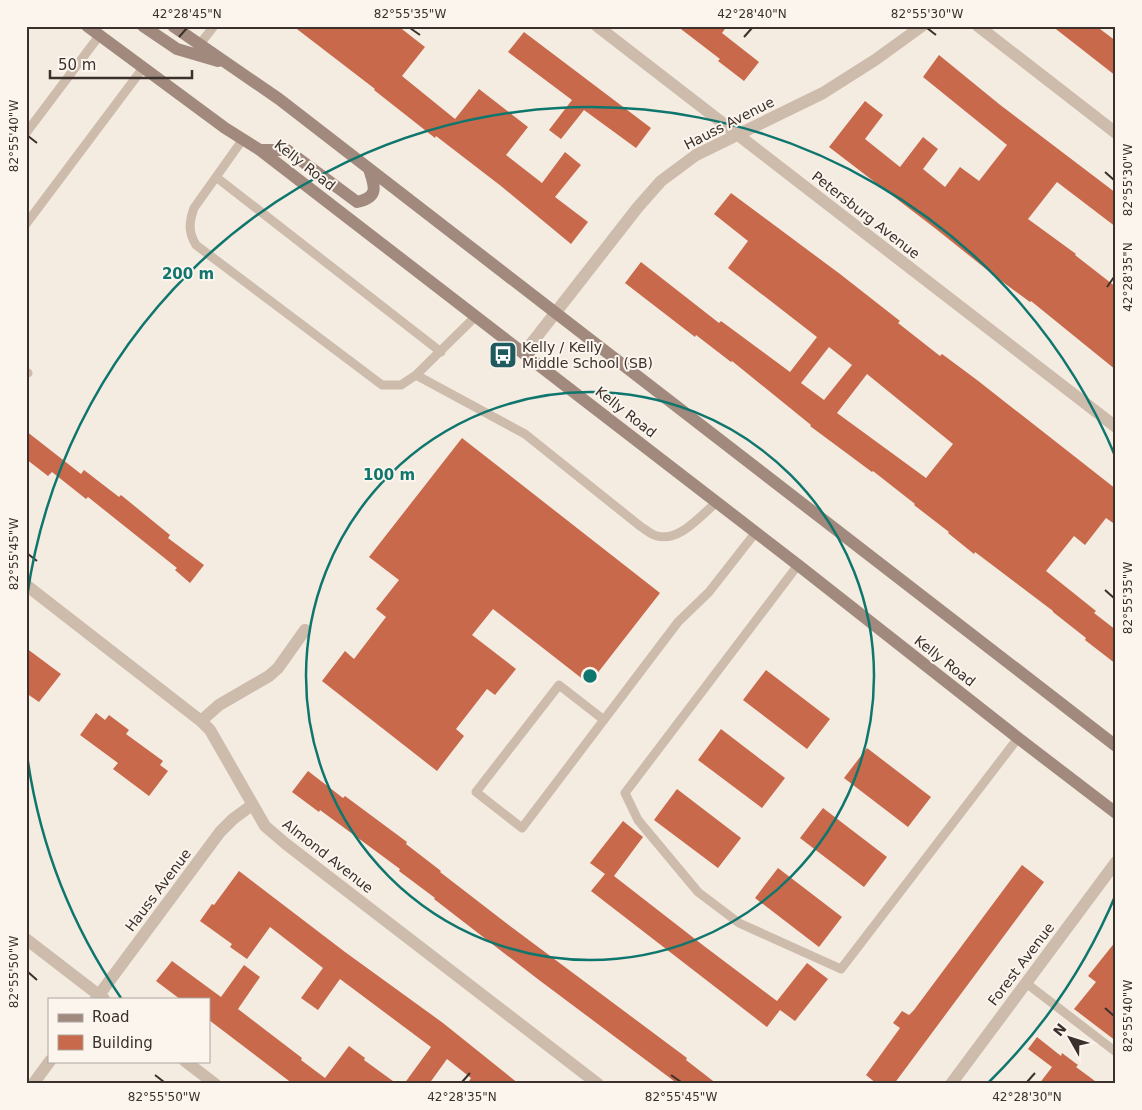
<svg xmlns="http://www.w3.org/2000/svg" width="1142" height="1110" font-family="'DejaVu Sans',sans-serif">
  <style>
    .building { fill: #c8694b; fill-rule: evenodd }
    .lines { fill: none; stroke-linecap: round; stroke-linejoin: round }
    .lane { stroke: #cdbbac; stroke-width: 9 }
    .street { stroke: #cdbbac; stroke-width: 12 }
    .secondary { stroke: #a18a7d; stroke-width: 12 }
    .ticks { fill: none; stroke: #3b302b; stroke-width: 2 }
    .ring { fill: none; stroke: #0f766e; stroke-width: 2.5 }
    .labels { text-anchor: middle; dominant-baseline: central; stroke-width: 4; stroke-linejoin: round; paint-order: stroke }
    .street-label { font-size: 14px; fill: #3b302b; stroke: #fbf5ee }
    .poi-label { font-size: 14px; fill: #3b302b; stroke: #fbf5ee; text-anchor: start }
    .centre { fill: #0f766e; stroke: #fbf5ee; stroke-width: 2.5 }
    .ring-label { font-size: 15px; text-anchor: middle; font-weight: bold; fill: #0f766e; stroke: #fbf5ee; stroke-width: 4; stroke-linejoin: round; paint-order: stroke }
    .neatline { fill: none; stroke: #3b302b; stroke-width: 2 }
    .ticks-label { font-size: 12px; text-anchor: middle; fill: #3b302b }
  </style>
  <rect width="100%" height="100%" fill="#f4ebe1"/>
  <!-- building -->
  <path class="building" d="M 293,26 L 398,26 L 425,47 L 402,76 L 455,119 L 479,89 L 528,127 L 506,155 L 542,183 L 565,152 L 581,165 L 555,197 L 588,222 L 571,244 L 501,186 L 436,136 L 435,138 L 374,90 L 375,89 Z
    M 677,26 L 727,26 L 722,33 L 759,62 L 744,81 L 718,61 L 720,59 Z
    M 1052,26 L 1096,26 L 1116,41 L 1116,76 Z
    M 524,32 L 651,128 L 636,148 L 584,110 L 561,139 L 549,130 L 572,100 L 508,52 Z
    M 939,55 L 999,104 L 1116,193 L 1116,227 L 1057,182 L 1028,219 L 1076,254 L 1075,255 L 1116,287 L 1116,370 L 1031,301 L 1030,302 L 996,277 L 936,229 L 829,147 L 865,101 L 883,115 L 865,139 L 900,167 L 923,137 L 938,149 L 923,169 L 945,187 L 960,167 L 979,181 L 1007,145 L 923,77 Z
    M 731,193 L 840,274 L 900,321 L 898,323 L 940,356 L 942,354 L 977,380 L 1116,489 L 1116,525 L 1106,518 L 1085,545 L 1074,536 L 1046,571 L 1096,611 L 1094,613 L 1116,630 L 1116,664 L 1085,640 L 1086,638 L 1053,612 L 1053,611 L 975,552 L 974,554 L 948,533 L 949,532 L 914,505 L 915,504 L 873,471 L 872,472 L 810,426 L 811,425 L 732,361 L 731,362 L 696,335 L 695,337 L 625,283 L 641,262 L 719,323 L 721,321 L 790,372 L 817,337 L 728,268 L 748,241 L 714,214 ZM 829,347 L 852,365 L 824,400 L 801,383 ZM 867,374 L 953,444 L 926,478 L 837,413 Z
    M 26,431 L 81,474 L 84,470 L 119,497 L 121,495 L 170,535 L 168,538 L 204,565 L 190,583 L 175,570 L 177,568 L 88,497 L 86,499 L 52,472 L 48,476 L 26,459 Z
    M 462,438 L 660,593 L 589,684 L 493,609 L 472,635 L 516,669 L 495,695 L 487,689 L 456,729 L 464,736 L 437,771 L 322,681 L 345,651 L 354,659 L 386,617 L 376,609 L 399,580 L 369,557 Z
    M 26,648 L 61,674 L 39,702 L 26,693 Z
    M 766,670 L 830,719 L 807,749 L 743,700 Z
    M 96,713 L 105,720 L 109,715 L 129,730 L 126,734 L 163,761 L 160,765 L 168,771 L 149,796 L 113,769 L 118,763 L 80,735 Z
    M 721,729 L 785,778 L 762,808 L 698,760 Z
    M 867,748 L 931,797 L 908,827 L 844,778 Z
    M 308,771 L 343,798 L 345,796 L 407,842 L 406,844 L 441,871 L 440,872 L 510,926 L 687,1058 L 686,1060 L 717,1084 L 678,1084 L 539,980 L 434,899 L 435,898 L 399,871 L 400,869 L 320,810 L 319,812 L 292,792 Z
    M 677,789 L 741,838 L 718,868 L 654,820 Z
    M 823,808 L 887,857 L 864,887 L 800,838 Z
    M 623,821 L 643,837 L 614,876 L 704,946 L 777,1001 L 807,963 L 828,979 L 795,1021 L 780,1010 L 767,1027 L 591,891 L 605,874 L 590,863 Z
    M 1022,865 L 1044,882 L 894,1084 L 877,1084 L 866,1075 L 900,1028 L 893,1023 L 902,1011 L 909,1015 L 914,1010 Z
    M 778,868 L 842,917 L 819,947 L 755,898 Z
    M 239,871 L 345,952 L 443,1023 L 519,1084 L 467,1084 L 471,1078 L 447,1059 L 429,1084 L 404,1084 L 431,1047 L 340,979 L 318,1010 L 301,998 L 323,968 L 270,927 L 247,959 L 230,947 L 232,944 L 200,921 L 212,904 L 214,905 Z
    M 1116,941 L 1116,1041 L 1074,1009 L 1096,982 L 1088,976 Z
    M 172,961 L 221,997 L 244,965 L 260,977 L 238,1009 L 302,1058 L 301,1060 L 325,1078 L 349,1046 L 365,1058 L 364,1060 L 397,1084 L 293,1084 L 209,1020 L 209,999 L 180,999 L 156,981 Z
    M 1037,1037 L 1061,1056 L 1062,1053 L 1078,1065 L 1076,1067 L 1099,1084 L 1039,1084 L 1052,1067 L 1028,1049 Z"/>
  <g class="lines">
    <!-- lane -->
    <path class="lane" d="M 200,44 L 214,26
      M 26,133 L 99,36
      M 243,139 L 194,208 C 189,222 188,232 196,245 L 382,385 L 401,385 L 416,375 L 476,316
      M 216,177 L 441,352
      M 26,224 L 143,68
      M 26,372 L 28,373
      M 416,375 L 525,434 L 640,526 C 645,529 651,535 657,536 C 680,542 701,515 717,502
      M 798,565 L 625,793 L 638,820 L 698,892 L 739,923 L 841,969 L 1018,738
      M 604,720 L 559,685 L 476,792 L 522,828 L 678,622 L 709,592 L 756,532
      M 1026,983 L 1116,1052"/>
    <!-- street -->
    <path class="street" d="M 597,26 L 1116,427
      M 978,26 L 1116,133
      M 524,353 L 638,207 L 661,181 L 696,155 L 823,93 L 875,60 L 922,26
      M 26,585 L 201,721 L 210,730 L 265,826 L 286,844 L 598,1084
      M 201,721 L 219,705 L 269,676 L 278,668 L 305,630
      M 26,939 L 104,999
      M 96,999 L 220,832 L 233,819 L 252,805
      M 185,1061 L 215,1084
      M 33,1084 L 50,1061
      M 951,1084 L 1116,862"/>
    <!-- secondary -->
    <path class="secondary" d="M 87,26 L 225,128 L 260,150 L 798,565 L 1018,738 L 1116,813
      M 143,26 L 177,49 L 218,61
      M 173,26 L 279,99 L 1116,746
      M 260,150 L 287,150 L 357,202 C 379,197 375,187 369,169"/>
  </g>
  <!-- ticks -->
  <path class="ticks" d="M 410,28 L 420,35M 927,28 L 936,35M 179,37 L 187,28M 744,37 L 752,28M 28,136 L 37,143M 1105,172 L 1114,180M 1107,287 L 1114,277M 28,554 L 37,561M 1105,590 L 1114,598M 28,972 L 37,980M 1105,1008 L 1114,1016M 155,1075 L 164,1082M 671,1075 L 681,1082M 462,1082 L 470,1073M 1027,1082 L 1035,1073"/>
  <!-- distance rings -->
  <g class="ring">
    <circle cx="590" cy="676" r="284"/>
    <path d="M1116 894A569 569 0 0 1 989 1082M121 998A569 569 0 0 1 27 755M27 597A569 569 0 0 1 1116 458"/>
  </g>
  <!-- icons -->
  <defs>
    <symbol id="bus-square" viewBox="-11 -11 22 22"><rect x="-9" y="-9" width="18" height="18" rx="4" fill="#1f5a5e" stroke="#fbf5ee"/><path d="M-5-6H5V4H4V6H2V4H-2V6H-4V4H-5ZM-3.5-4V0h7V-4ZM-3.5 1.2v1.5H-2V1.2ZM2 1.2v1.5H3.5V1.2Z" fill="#fff"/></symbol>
  </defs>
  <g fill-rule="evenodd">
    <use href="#bus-square" x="487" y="339" width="32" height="32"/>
  </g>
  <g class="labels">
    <!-- street labels -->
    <g class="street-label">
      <text transform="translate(729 123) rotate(-27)">Hauss Avenue</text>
      <text transform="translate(305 165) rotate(38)">Kelly Road</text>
      <text transform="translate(866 215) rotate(38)">Petersburg Avenue</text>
      <text transform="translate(626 412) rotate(38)">Kelly Road</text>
      <text transform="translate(945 661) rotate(38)">Kelly Road</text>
      <text transform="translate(328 856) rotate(38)">Almond Avenue</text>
      <text transform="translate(158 890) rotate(-53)">Hauss Avenue</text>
      <text transform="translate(1021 964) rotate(-53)">Forest Avenue</text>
    </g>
    <!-- poi labels -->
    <g class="poi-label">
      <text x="522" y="347">Kelly / Kelly<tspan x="522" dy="16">Middle School (SB)</tspan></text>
    </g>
  </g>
  <circle cx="590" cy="676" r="8" class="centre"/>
  <g class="ring-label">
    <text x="188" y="279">200 m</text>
    <text x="389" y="480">100 m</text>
  </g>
  <!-- border -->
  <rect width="1142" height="1110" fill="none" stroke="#fbf5ee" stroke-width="55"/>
  <!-- legend -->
  <rect x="48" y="998" width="162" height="65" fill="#fbf5ee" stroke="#aea6a0"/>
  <rect x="58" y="1014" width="25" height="8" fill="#a18a7d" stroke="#aea6a0"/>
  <text x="92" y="1022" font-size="15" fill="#3b302b">Road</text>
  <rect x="58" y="1035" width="25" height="15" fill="#c8694b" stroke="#aea6a0"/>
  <text x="92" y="1048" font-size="15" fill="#3b302b">Building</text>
  <!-- north arrow -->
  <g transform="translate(1070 1038) rotate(309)" stroke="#fbf5ee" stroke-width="4" paint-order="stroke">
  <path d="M0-4L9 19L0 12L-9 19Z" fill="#3b302b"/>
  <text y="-8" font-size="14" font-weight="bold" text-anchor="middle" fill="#3b302b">N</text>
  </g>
  <!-- scale -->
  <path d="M50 70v8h142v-8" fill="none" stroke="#3b302b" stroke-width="2.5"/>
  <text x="58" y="70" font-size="15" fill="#3b302b" stroke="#fbf5ee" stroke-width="4" paint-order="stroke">50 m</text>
  <rect x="28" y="28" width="1086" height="1054" class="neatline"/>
  <g class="ticks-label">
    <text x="187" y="18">42°28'45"N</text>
    <text x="410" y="18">82°55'35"W</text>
    <text x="752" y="18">42°28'40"N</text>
    <text x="927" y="18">82°55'30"W</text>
    <text transform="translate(14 136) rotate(-90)" y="4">82°55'40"W</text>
    <text transform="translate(1128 180) rotate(-90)" y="4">82°55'30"W</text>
    <text transform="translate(1128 277) rotate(-90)" y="4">42°28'35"N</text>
    <text transform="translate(14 554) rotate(-90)" y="4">82°55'45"W</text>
    <text transform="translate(1128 598) rotate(-90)" y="4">82°55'35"W</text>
    <text transform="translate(14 972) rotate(-90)" y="4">82°55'50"W</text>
    <text transform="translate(1128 1016) rotate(-90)" y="4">82°55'40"W</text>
    <text x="164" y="1101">82°55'50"W</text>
    <text x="462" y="1101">42°28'35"N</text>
    <text x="681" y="1101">82°55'45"W</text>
    <text x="1027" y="1101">42°28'30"N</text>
  </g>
</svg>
